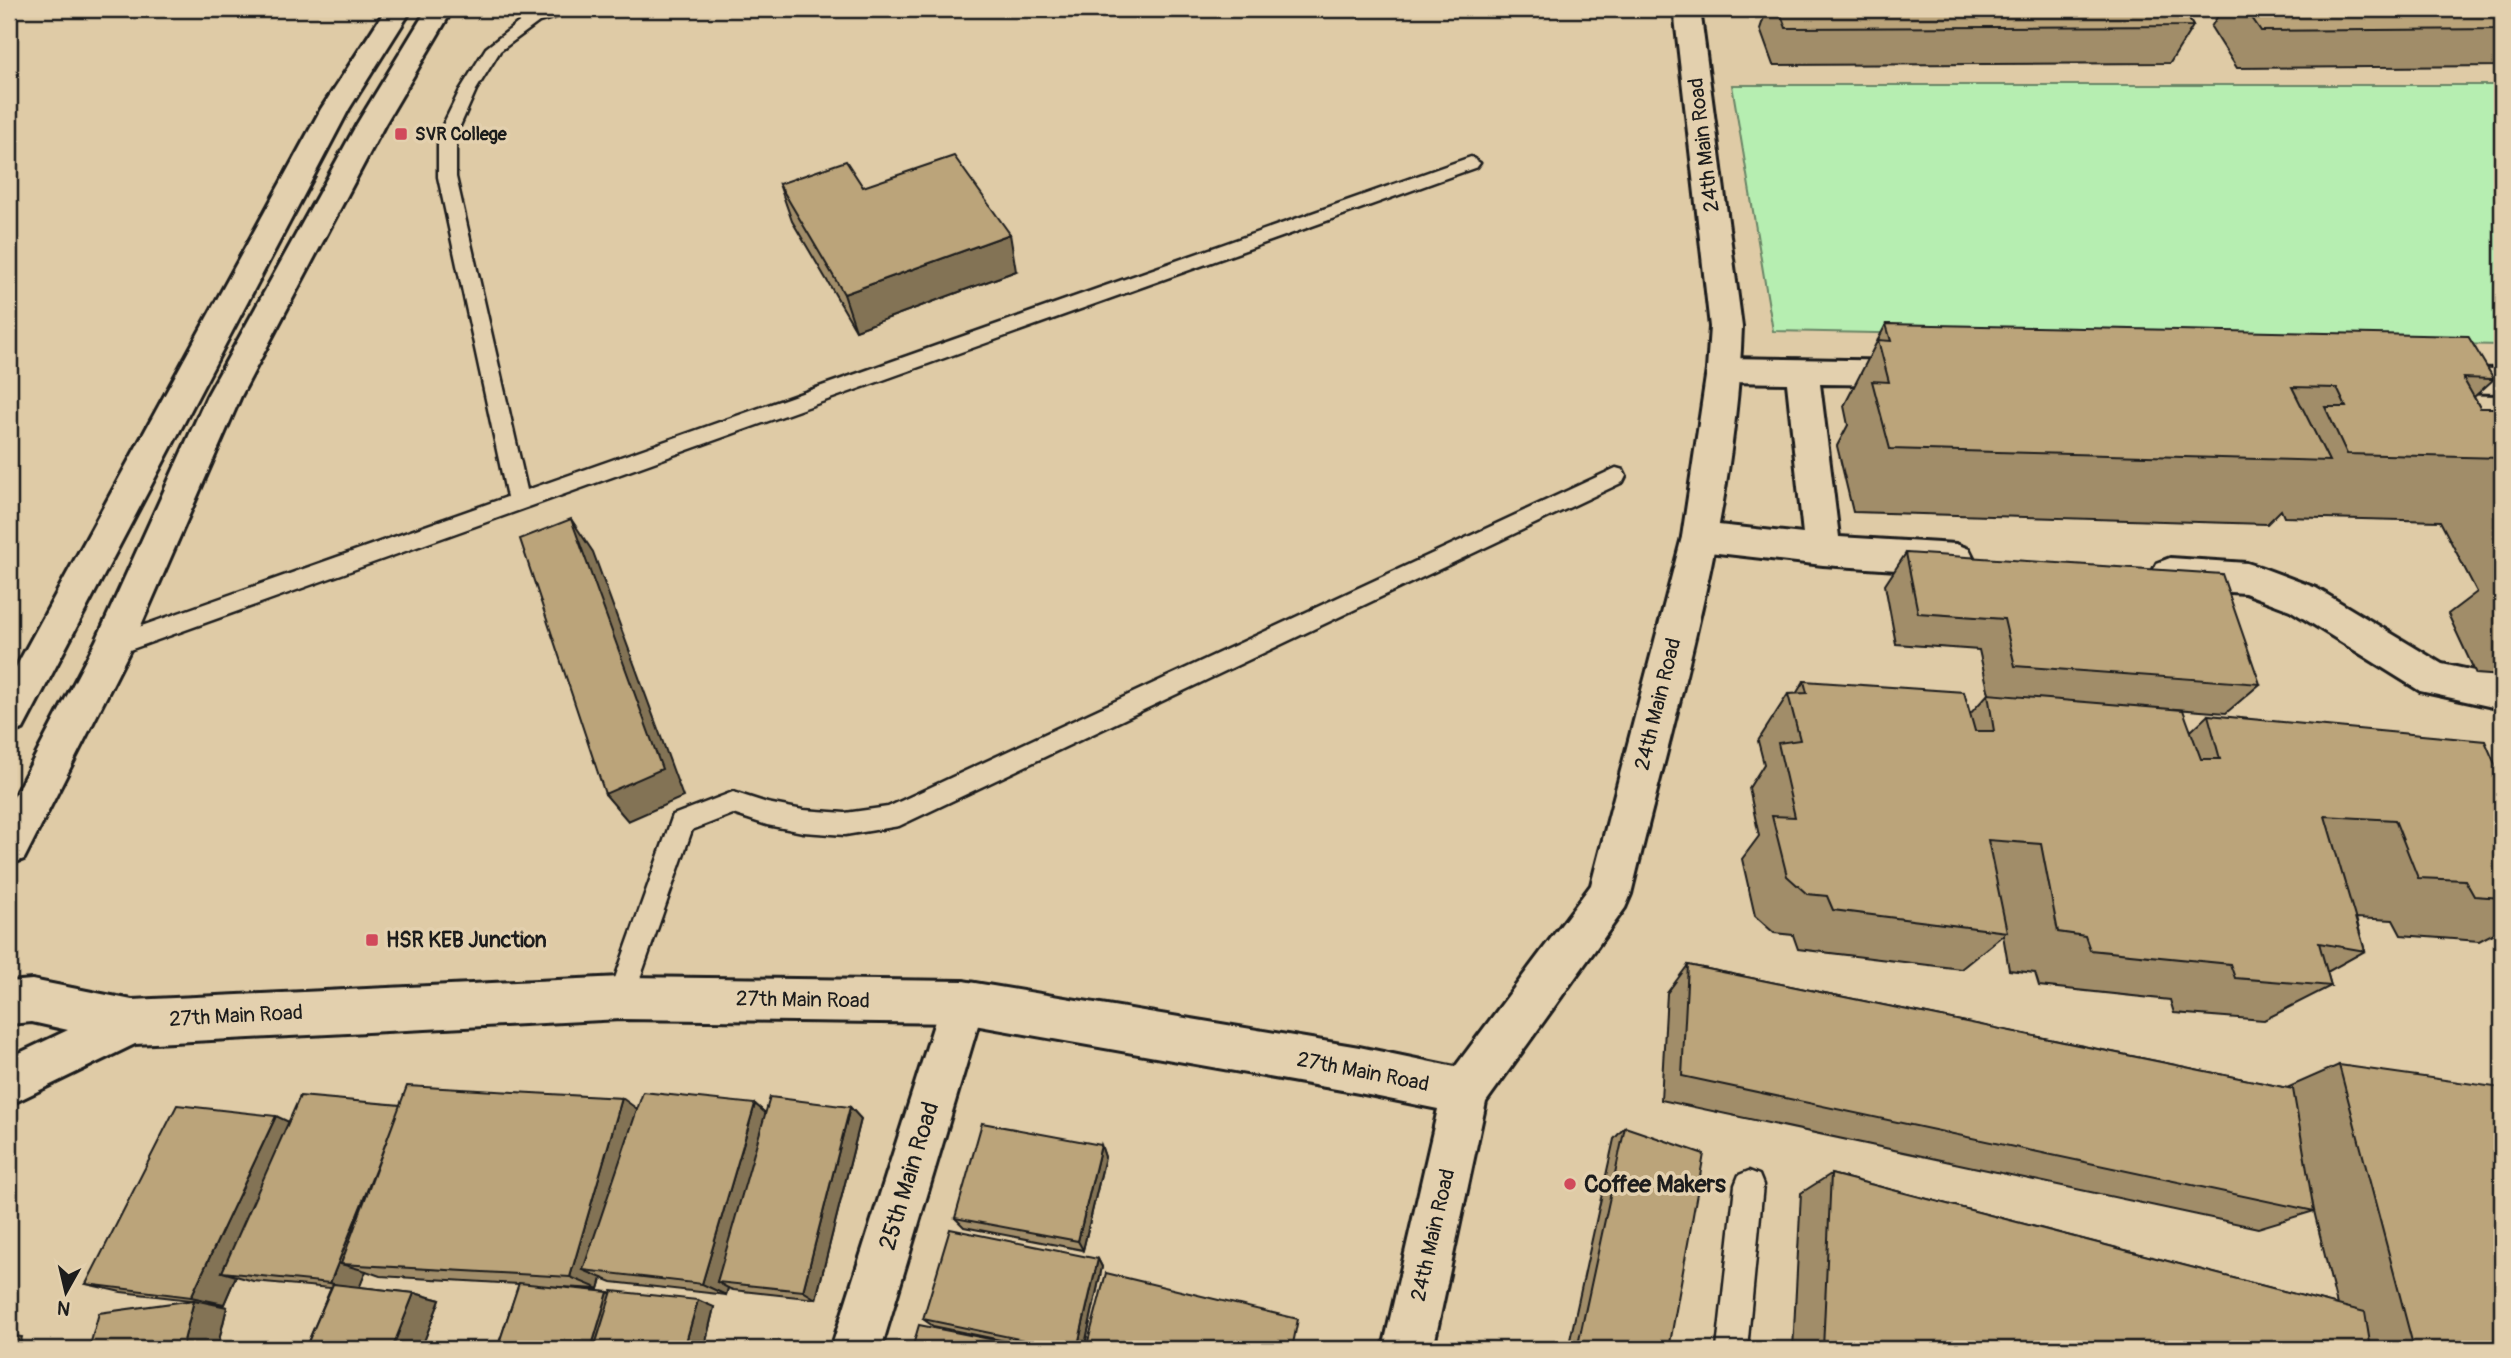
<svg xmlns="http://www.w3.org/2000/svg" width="2511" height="1358" font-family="Pangolin,sans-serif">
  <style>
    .green { fill: #b6eeb1; stroke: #698566; stroke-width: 2 }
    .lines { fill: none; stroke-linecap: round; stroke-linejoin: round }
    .service-casing { stroke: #1c1c1c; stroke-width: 5 }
    .minor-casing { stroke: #1c1c1c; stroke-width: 6 }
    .tertiary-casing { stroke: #1c1c1c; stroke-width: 6 }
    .service { fill: #e3d0ae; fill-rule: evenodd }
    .minor { fill: #e3d0ae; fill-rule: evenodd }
    .tertiary { fill: #e3d0ae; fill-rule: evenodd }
    .wall { fill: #a18d69; stroke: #1c1c1c; stroke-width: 2 }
    .shaded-wall { fill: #837355; stroke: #1c1c1c; stroke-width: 2 }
    .building { fill: #bba47a; stroke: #1c1c1c; stroke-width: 2 }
    .poi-dot { fill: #d1495b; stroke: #e3d0ae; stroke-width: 2.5 }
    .labels { text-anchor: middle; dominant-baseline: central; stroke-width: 7; stroke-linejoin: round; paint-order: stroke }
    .far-poi-label { font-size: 18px; font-weight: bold; fill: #1c1c1c; stroke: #e3d0ae; text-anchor: start }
    .street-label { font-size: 21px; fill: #1c1c1c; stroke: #e3d0ae }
    .poi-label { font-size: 21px; font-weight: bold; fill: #1c1c1c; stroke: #e3d0ae; text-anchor: start }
    .near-street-label { font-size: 24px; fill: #1c1c1c; stroke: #e3d0ae }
    .near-poi-label { font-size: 24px; font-weight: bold; fill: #1c1c1c; stroke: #e3d0ae; text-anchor: start }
  </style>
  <rect width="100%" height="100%" fill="#dfcba6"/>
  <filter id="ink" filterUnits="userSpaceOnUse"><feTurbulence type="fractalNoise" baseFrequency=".0143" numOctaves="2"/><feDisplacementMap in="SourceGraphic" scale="14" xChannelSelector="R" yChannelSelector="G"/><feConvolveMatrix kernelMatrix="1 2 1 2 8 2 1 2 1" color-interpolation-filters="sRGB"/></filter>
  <g filter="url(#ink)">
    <!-- green -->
    <path class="green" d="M 1732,85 L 2502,85 L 2502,345 L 1773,331 Z"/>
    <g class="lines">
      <defs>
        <path id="service" d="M 550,9 L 574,9 L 572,12 L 539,22 L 500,51 L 476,90 L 456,135 L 456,177 L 527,490 L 1465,159 L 1471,157 L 1480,163 L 1477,167 L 121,653 L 113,655 L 105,653 L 102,646 L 105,639 L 507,497 L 438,177 L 438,135 L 460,90 L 486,48 L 527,16 Z
          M 1616,468 L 1623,470 L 1626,476 L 1623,482 L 899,826 L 845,835 L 803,832 L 767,825 L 733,814 L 692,830 L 630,1007 L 621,1011 L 612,1007 L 608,998 L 673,815 L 733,792 L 767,803 L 803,810 L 845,813 L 888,807 Z
          M 1749,1171 L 1759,1175 L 1763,1185 L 1747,1349 L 1717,1349 L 1735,1185 L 1739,1175 Z"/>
        <path id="minor" d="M 1724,358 L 1912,361 L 1924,364 L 1929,373 L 1924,382 L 1912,385 L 1820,384 L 1839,537 L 1956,544 L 1969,549 L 1974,559 L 1969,569 L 1956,574 L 1823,565 L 1700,551 L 1687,547 L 1682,537 L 1687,527 L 1700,523 L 1803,534 L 1787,383 L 1724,382 L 1712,379 L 1707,370 L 1712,361 Z
          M 2438,368 L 2502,369 L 2502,393 L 2438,392 L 2426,389 L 2421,380 L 2426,371 Z
          M 2170,558 L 2247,563 L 2260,567 L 2316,588 L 2442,664 L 2502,677 L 2502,709 L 2420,691 L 2290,610 L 2245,593 L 2170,588 L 2157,583 L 2152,573 L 2157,563 Z
          M 963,981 L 979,987 L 985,1002 L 881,1349 L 831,1349 L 941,1002 L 947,987 Z"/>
        <path id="tertiary" d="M 386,9 L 412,9 L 349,109 L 23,729 L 9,734 L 9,680 L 321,109 Z
          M 427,9 L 453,9 L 385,124 L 241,396 L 132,646 L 24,859 L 9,865 L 9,806 L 96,641 L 207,396 L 357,124 Z
          M 1674,9 L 1700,9 L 1742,327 C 1735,520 1676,708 1631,894 L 1625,908 L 1486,1102 L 1433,1349 L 1383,1349 L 1438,1109 L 1359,1093 L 963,1023 L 621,1019 L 135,1044 L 9,1105 L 9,1058 L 68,1030 L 32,1022 L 9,1024 L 9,982 L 32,980 L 132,1000 L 621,977 L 963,981 L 1359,1047 L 1455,1067 L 1591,885 L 1682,537 L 1707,370 L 1710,327 Z"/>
      </defs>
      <!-- service casing -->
      <use href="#service" class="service-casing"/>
      <!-- minor casing -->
      <use href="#minor" class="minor-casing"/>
      <!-- tertiary casing -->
      <use href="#tertiary" class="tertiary-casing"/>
      <!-- service -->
      <use href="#service" class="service"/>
      <!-- minor -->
      <use href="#minor" class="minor"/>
      <!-- tertiary -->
      <use href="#tertiary" class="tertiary"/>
    </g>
    <!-- wall -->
    <path class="wall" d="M 1722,9 L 2183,9 L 2193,26 L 2170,63 L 1773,65 L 1760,29 L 1766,11 L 1722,11 Z
      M 2222,9 L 2502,9 L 2502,66 L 2237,68 L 2211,27 Z
      M 779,184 L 1016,271 L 856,330 L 792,221 Z
      M 1886,324 L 2494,379 L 2474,397 L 2480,408 L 2500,408 L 2499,407 L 2502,404 L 2502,676 L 2476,674 L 2448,614 L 2477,592 L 2440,521 L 2284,517 L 2281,510 L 2267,524 L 1853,512 L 1837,446 L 1848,425 L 1844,406 Z
      M 1906,553 L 2260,684 L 2226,713 L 2175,709 L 2191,731 L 2208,715 L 2502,780 L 2502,929 L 2479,941 L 2401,935 L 2393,920 L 2356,918 L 2365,951 L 2327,972 L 2331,986 L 2264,1020 L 2174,1013 L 2170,1000 L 2039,986 L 2035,973 L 2009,970 L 2003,935 L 1961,969 L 1798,949 L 1793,935 L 1774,933 L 1755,916 L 1742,859 L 1759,836 L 1749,788 L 1764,764 L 1758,741 L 1788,694 L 1796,694 L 1804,681 L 1970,714 L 1988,694 L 1989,694 L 1979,650 L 1896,644 L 1885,585 Z
      M 1688,965 L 2287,1088 L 2339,1065 L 2502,1349 L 1793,1349 L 1801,1193 L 1831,1174 L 2337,1305 L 2314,1211 L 2258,1228 L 1661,1100 L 1667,993 Z
      M 755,1104 L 765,1113 L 850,1107 L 861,1119 L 816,1299 L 733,1290 L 728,1288 L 726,1295 L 612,1282 L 602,1278 L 599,1289 L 542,1286 L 608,1292 L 714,1307 L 704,1349 L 497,1349 L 519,1284 L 380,1276 L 366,1271 L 359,1287 L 414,1293 L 440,1300 L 421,1349 L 305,1349 L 331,1288 L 253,1281 L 236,1276 L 224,1304 L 201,1302 L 227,1307 L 217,1349 L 89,1349 L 191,1300 L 121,1292 L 86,1284 L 288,1122 L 400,1105 L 638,1109 Z
      M 1625,1127 L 1669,1349 L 1568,1349 L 1614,1139 Z
      M 1101,1145 L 1105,1157 L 1083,1250 L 964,1227 L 955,1218 Z
      M 1098,1259 L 1102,1267 L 1084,1349 L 1044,1349 L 933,1326 L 923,1319 Z"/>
    <!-- shaded-wall -->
    <path class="shaded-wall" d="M 1010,234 L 1016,271 L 856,330 L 844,294 Z
      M 571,519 L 593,552 L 683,797 L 628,821 L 605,794 Z
      M 622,1098 L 647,1116 L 583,1270 L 602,1278 L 599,1289 L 570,1277 Z
      M 755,1104 L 776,1122 L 717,1282 L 728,1288 L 726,1295 L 702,1284 Z
      M 402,1105 L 341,1264 L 366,1271 L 358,1291 L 330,1283 Z
      M 850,1107 L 861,1119 L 816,1299 L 803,1291 Z
      M 276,1116 L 304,1129 L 222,1272 L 236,1276 L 224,1304 L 191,1297 Z
      M 1101,1145 L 1105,1157 L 1083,1250 L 1078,1241 Z
      M 1098,1259 L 1102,1267 L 1084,1349 L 1077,1349 Z
      M 608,1292 L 627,1300 L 613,1349 L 591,1349 Z
      M 414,1293 L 440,1300 L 421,1349 L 392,1349 Z
      M 194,1300 L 227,1307 L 217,1349 L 182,1349 Z
      M 698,1300 L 714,1307 L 704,1349 L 684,1349 Z
      M 9,1335 L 22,1337 L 19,1349 L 9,1349 Z"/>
    <!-- building -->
    <path class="building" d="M 1779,9 L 2183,9 L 2193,26 L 1786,28 Z
      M 2246,9 L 2502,9 L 2502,29 L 2261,31 Z
      M 954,156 L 1010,234 L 844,294 L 779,184 L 846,161 L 863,187 Z
      M 1886,324 L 2468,336 L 2494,379 L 2463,378 L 2480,408 L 2502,408 L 2502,458 L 2347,454 L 2325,407 L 2346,407 L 2337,388 L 2292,387 L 2329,461 L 1890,449 L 1872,381 L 1889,382 L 1878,340 L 1891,341 Z
      M 571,519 L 662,769 L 605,794 L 520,539 Z
      M 1906,553 L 2222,574 L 2260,684 L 2015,666 L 2004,619 L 1918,613 Z
      M 1804,681 L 1964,692 L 1975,731 L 1994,731 L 1988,694 L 2183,710 L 2201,759 L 2220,759 L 2208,715 L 2485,741 L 2502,780 L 2502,898 L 2474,896 L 2465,880 L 2418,878 L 2395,820 L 2325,816 L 2365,951 L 2319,943 L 2331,986 L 2235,978 L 2230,964 L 2090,950 L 2085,936 L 2058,932 L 2041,844 L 1988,840 L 2007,932 L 1833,910 L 1827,896 L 1807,894 L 1787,876 L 1772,816 L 1795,817 L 1778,743 L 1800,740 L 1788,694 L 1807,693 Z
      M 1688,965 L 2293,1089 L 2314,1211 L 1682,1076 Z
      M 2339,1065 L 2502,1088 L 2502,1349 L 2414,1349 Z
      M 407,1086 L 622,1098 L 570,1277 L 341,1264 Z
      M 643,1092 L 755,1104 L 702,1284 L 583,1270 Z
      M 300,1096 L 400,1105 L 378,1163 L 330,1283 L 222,1272 Z
      M 770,1097 L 850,1107 L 803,1291 L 717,1282 Z
      M 177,1105 L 276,1116 L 191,1297 L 86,1284 Z
      M 982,1123 L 1101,1145 L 1078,1241 L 955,1218 Z
      M 1625,1127 L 1704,1154 L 1669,1349 L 1588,1349 L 1578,1345 Z
      M 1831,1174 L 2365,1312 L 2371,1349 L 1823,1349 Z
      M 950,1229 L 1098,1259 L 1077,1349 L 1067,1349 L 923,1319 Z
      M 1106,1273 L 1298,1319 L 1292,1349 L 1086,1349 Z
      M 519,1283 L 608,1292 L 591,1349 L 497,1349 Z
      M 333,1284 L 414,1293 L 392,1349 L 305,1349 Z
      M 612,1291 L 698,1300 L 684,1349 L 594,1349 Z
      M 194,1300 L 182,1349 L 89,1349 L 99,1313 Z
      M 919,1325 L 1040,1349 L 912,1349 Z"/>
  </g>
  <!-- markers -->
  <g class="poi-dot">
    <rect x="394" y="127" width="14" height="14" rx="3.5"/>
    <rect x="365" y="933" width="14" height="14" rx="3.5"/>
    <circle cx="1570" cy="1184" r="7"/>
  </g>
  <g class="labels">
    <!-- far-poi labels -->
    <g class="far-poi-label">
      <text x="415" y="134">SVR College</text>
    </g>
    <!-- street labels -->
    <g class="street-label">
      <text transform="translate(1704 145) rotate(-97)">24th Main Road</text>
      <text transform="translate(1658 704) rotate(-76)">24th Main Road</text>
      <text transform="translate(803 1000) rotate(1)">27th Main Road</text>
      <text transform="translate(236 1016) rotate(-3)">27th Main Road</text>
      <text transform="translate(1363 1072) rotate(11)">27th Main Road</text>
      <text transform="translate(1433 1235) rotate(-77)">24th Main Road</text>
    </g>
    <!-- poi labels -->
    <g class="poi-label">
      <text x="386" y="940">HSR KEB Junction</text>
    </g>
    <!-- near-street labels -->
    <g class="near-street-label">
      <text transform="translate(909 1176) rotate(-73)">25th Main Road</text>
    </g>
    <!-- near-poi labels -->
    <g class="near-poi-label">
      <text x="1584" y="1184">Coffee Makers</text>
    </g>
  </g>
  <!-- margin -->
  <rect width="2511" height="1358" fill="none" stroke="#e3d0ae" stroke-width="35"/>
  <rect x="18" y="18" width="2476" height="1323" fill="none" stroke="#1c1c1c" stroke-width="2.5" filter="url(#ink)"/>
  <!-- north arrow -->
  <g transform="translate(66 1292) rotate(188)" stroke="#e3d0ae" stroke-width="5" paint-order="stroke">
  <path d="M0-5L12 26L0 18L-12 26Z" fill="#1c1c1c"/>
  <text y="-10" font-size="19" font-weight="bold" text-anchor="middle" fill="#1c1c1c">N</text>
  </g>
</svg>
